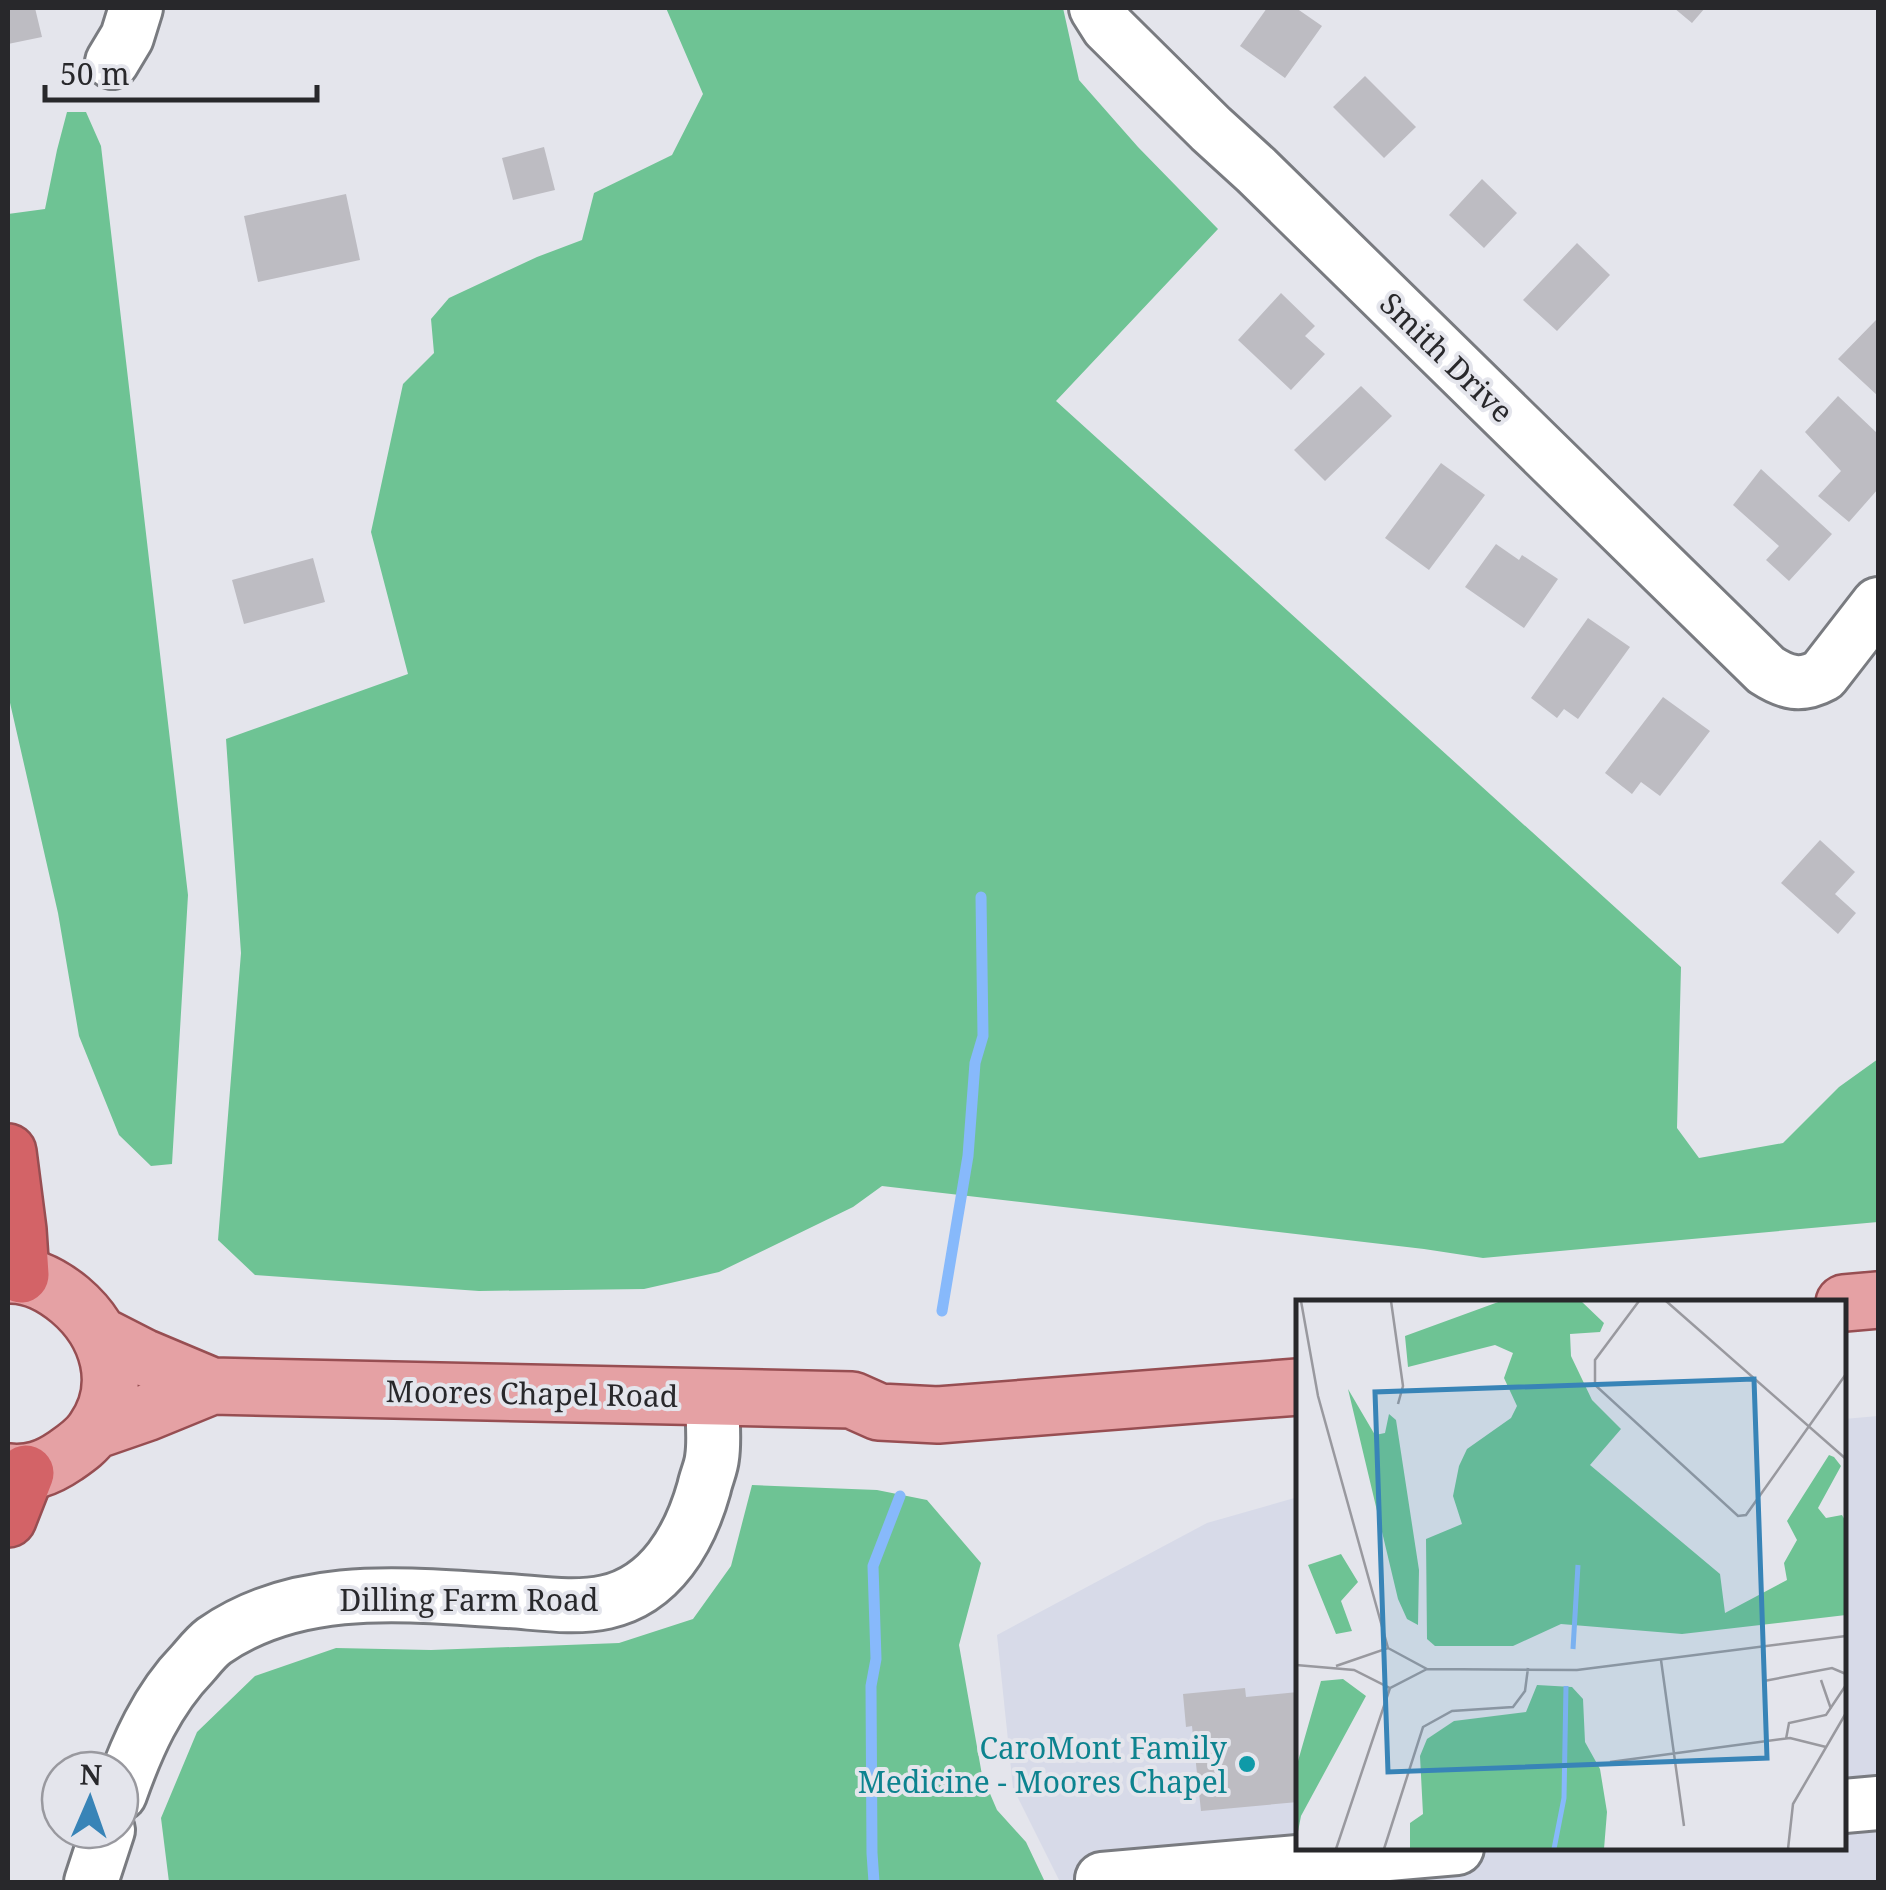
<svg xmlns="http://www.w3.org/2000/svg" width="1886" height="1890" font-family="'Noto Serif',serif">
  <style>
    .built { fill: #d7dae8 }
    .forest { fill: #6ec394 }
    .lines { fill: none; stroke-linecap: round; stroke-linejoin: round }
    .stream { stroke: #87b9fb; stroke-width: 11 }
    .building { fill: #bdbcc2 }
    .minor-casing { stroke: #797b80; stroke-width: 58 }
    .major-casing { stroke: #974e52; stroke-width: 60 }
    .highway-casing { stroke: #974e52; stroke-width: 60 }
    .minor { stroke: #fff; stroke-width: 52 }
    .major { stroke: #e5a1a4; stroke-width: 55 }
    .highway { stroke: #d36367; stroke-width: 55 }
    .culture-dot { fill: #0f9aa8; stroke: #e4e5ec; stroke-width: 4 }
    .labels { text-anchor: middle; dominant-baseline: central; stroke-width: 8; stroke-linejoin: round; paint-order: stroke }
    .street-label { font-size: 30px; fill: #28282b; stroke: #e4e5ec }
    .culture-label { font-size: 30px; fill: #0d838f; stroke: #e4e5ec; text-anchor: end }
    .inset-river { fill: none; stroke: #87b9fb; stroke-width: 5 }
    .inset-road { fill: none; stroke: #99999f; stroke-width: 2.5 }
    .view { fill: #3884b7; fill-opacity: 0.15; stroke: #3884b7; stroke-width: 5 }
    .inset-edge { fill: none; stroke: #28282b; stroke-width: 5 }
  </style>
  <rect width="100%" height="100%" fill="#e4e5ec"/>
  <!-- built -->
  <path class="built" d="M 1878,1416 L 1878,1882 L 1060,1882 L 1013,1788 L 997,1635 L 1207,1523 L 1298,1497 L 1298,1848 L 1844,1848 L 1844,1419 Z"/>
  <!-- forest -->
  <path class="forest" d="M 666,8 L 1063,8 L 1079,80 L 1138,147 L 1218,229 L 1056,401 L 1681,967 L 1677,1128 L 1699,1158 L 1783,1143 L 1839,1087 L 1878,1059 L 1878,1222 L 1483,1258 L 1424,1249 L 882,1186 L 853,1207 L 719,1272 L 644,1289 L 479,1291 L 255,1275 L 218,1240 L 241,953 L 226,739 L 408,674 L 371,532 L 403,384 L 434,353 L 431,319 L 449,298 L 537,257 L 582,240 L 594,193 L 672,155 L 703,94 Z
    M 67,112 L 86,112 L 101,146 L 188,895 L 172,1164 L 151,1166 L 119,1135 L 79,1036 L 58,913 L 8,694 L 8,214 L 45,209 L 57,150 Z
    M 752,1485 L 877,1490 L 927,1500 L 981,1563 L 959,1645 L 982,1775 L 997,1810 L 1026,1842 L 1045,1882 L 169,1882 L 161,1818 L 197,1732 L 255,1676 L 336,1648 L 431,1650 L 619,1643 L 693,1619 L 731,1566 Z"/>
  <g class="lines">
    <!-- stream -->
    <path class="stream" d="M 942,1311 L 968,1156 L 975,1063 L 983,1036 L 981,897
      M 874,1882 L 872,1853 L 871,1686 L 876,1659 L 873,1566 L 900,1496"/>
  </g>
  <!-- building -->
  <path class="building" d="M 8,8 L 35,8 L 42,37 L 8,44 Z
    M 1267,8 L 1296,8 L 1322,26 L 1285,78 L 1240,46 Z
    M 1674,8 L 1705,8 L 1692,23 Z
    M 1365,76 L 1416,127 L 1384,158 L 1333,107 Z
    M 544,147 L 555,190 L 513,200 L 502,158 Z
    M 1482,179 L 1517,213 L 1484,248 L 1449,215 Z
    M 346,194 L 360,260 L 258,282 L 244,216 Z
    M 1577,243 L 1610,275 L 1557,331 L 1523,300 Z
    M 1281,293 L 1315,326 L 1305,336 L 1325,354 L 1291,390 L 1238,340 Z
    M 1876,320 L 1878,323 L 1878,396 L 1838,359 Z
    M 1361,386 L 1392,416 L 1325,481 L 1294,450 Z
    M 1838,396 L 1878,434 L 1878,489 L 1849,522 L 1818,496 L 1841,471 L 1805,432 Z
    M 1441,463 L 1485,495 L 1429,570 L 1385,538 Z
    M 1761,469 L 1832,534 L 1789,581 L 1766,560 L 1779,546 L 1733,505 Z
    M 1496,544 L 1519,560 L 1522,555 L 1558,579 L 1524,628 L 1465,587 Z
    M 313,558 L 325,602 L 244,624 L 232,580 Z
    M 1588,618 L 1630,647 L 1578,719 L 1564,709 L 1557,718 L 1531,698 Z
    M 1663,697 L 1710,731 L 1660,796 L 1641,782 L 1632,794 L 1605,773 Z
    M 1820,840 L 1855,872 L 1835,894 L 1856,913 L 1838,934 L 1781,883 Z
    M 1245,1688 L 1246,1697 L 1298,1692 L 1298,1802 L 1201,1811 L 1192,1726 L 1186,1727 L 1183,1694 Z"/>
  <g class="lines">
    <defs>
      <path id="minor" d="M 1096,8 L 1108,27 L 1211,129 L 1256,170 L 1766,670 C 1786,683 1801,687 1823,675 L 1878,604
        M 112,62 L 127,37 L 136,8
        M 120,1794 C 137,1746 157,1700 193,1663 C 199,1656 206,1647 214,1641 C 300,1581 409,1595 508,1601 C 539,1603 574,1609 606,1602 C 661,1590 690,1538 704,1488 C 706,1478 711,1468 712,1458 C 715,1439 712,1417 712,1398
        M 1844,1806 L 1878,1803
        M 1102,1879 L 1457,1848
        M 91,1882 L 108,1830"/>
      <path id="major" d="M 8,1275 C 32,1274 52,1285 70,1300 C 109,1333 125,1386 94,1430 C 87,1441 75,1449 65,1456 C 46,1469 30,1474 8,1472
        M 1844,1303 L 1878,1300
        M 100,1335 L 143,1357 L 212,1386 L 852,1400 L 879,1412 L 938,1415 L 1298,1387
        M 94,1431 L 146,1413 L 212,1386"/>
      <path id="highway" d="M 8,1152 L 18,1230 L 21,1275
        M 8,1519 L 26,1473"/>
    </defs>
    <!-- minor casing -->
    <use href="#minor" class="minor-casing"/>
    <!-- major casing -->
    <use href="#major" class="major-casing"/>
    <!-- highway casing -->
    <use href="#highway" class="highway-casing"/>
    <!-- minor -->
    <use href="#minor" class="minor"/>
    <!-- major -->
    <use href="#major" class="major"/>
    <!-- highway -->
    <use href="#highway" class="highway"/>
  </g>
  <!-- markers -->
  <circle class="culture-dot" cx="1247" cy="1764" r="10"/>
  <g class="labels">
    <!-- street labels -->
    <g class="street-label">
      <text transform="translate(1447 357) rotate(44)">Smith Drive</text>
      <text transform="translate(532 1393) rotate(1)">Moores Chapel Road</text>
      <text x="469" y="1599">Dilling Farm Road</text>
    </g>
    <!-- culture labels -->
    <g class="culture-label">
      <text x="1227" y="1747">CaroMont Family<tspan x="1227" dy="34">Medicine - Moores Chapel</tspan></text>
    </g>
  </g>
  <!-- overview -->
  <g transform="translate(1296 1300)">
    <rect width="550" height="550" fill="#e4e5ec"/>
    <path d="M 205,1 L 285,1 L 308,23 L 304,32 L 274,34 L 275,56 L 296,100 L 325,129 L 294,165 L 424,274 L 429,313 L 491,280 L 488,263 L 501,240 L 491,221 L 533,155 L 538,157 L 545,166 L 522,208 L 530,218 L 546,215 L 550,222 L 550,315 L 386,334 L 265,324 L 217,346 L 139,346 L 131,339 L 130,239 L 166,224 L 157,196 L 163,166 L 171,149 L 215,118 L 221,106 L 208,78 L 217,53 L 199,45 L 112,67 L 109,36 ZM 52,89 L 79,135 L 89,133 L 93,114 L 100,120 L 123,270 L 122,325 L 111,319 L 102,299 ZM 45,254 L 62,282 L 45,301 L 56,331 L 40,334 L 12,265 ZM 47,379 L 70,396 L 5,516 L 0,542 L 0,468 L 25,381 ZM 241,385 L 276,387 L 287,399 L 289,442 L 304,469 L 311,512 L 308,549 L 114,549 L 114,523 L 127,514 L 124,456 L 131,439 L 158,421 L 230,412 Z" fill="#6ec394"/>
    <path class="inset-river" d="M 277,349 L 282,265M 258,549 L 268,498 L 270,386"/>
    <path class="inset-road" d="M 5,1 L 22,96 L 92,348M 95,1 L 107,86 L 102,104M 343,1 L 299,60 L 299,85 L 442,216 L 450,215 L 550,74M 370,1 L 550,159M 365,360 L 388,526M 0,365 L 58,370 L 94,388 L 131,369M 40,366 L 92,348 L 131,369 L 281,370 L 550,336M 525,380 L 535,409M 468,381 L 536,368 L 550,374M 490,439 L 493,423 L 530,415 L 550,385M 314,462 L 494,438 L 530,447M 40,549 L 94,388M 88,549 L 127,427 L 156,411 L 217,407 L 229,391 L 232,368M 492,549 L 497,504 L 550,413"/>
    <path class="view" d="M 458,79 L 471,458 L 92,472 L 79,92 Z"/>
    <rect width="550" height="550" class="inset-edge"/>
  </g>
  <!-- border -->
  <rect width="1886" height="1890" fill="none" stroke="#28282b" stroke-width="20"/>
  <!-- north arrow -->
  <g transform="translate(90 1800) rotate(2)"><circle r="48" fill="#e4e5ec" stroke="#99999f" stroke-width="2.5"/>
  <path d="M0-8L18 38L0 25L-18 38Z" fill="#3884b7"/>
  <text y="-15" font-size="28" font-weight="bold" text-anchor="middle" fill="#28282b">N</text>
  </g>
  <!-- scale -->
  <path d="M45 85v15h272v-15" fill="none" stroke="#28282b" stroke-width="5"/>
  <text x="60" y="85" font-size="30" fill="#28282b" stroke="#e4e5ec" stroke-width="8" paint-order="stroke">50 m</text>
</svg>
